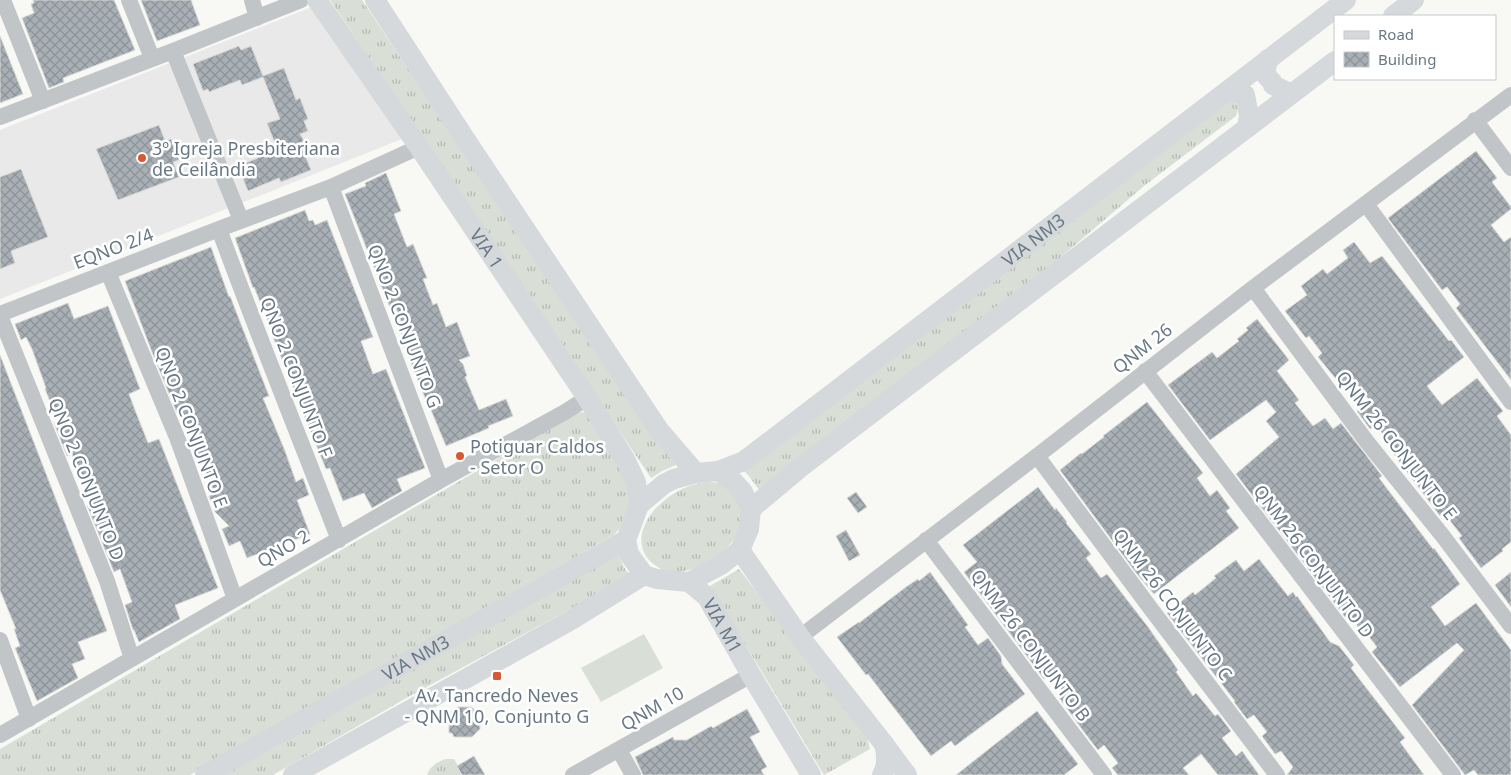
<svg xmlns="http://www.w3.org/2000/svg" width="1511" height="775" font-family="'Noto Sans',sans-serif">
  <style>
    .built { fill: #e8e9e8 }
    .grass { fill: url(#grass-tufts) }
    .pitch { fill: #d9ded6 }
    .building { fill: url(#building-cross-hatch); stroke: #d9d9d7 }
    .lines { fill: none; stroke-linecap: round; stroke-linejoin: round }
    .minor { stroke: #c1c5c8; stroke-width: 16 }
    .major { stroke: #d5d9dc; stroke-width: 20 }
    .poi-dot { fill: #d95833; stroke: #fff; stroke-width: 2 }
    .labels { text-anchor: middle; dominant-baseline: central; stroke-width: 5; stroke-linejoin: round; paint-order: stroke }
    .poi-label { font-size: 18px; fill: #687884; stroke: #fff; text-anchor: start }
    .street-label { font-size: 18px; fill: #687884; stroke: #fff }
  </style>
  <defs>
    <pattern id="grass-tufts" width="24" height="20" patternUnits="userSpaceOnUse" patternTransform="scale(1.25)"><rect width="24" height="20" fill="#d9ded6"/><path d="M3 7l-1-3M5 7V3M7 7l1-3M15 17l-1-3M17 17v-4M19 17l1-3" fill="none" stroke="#b4b9b3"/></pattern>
    <pattern id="building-cross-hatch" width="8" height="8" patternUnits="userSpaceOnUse" patternTransform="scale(1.25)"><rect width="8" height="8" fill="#a8b0b5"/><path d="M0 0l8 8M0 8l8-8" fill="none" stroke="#8d9499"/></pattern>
  </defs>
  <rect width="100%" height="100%" fill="#f8f8f5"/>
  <!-- built -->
  <path class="built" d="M 312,7 L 402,139 L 0,299 L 0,130 Z"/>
  <!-- grass -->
  <path class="grass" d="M 330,0 L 362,0 L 654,438 L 676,465 L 662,471 L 651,478 Z
    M 1224,102 L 1235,102 L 1238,108 L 1236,116 L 1144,186 L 1035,279 L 759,490 L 749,476 L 743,470 Z
    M 582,412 L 586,414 L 627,475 L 630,503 L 620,528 L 614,535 L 190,775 L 0,775 L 0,749 L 566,419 L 578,413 Z
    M 706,482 C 733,482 733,494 744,514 C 741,522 739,532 734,539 C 721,559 691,575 668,571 C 662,571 656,566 651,562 C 634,546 642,523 656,508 C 671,493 686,485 706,482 Z
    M 618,554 L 625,569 L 631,576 L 613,586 L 408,697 L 273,775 L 224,775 Z
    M 739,569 L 867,736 L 870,749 L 824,775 L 710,586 Z
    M 446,759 L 454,759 L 463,775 L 427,775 C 430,766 437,762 446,759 Z"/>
  <!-- pitch -->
  <path class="pitch" d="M 644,634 L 663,668 L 601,702 L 581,668 Z"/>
  <!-- building -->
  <path class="building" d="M 33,0 L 114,0 L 135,50 L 63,78 L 64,82 L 49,88 L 22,18 L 34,13 L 31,4 L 34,3 Z
    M 141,0 L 191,0 L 200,25 L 157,41 Z
    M 0,36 L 23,94 L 0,103 Z
    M 239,46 L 241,50 L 251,46 L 263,76 L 284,68 L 296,100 L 300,98 L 308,119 L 304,121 L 308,131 L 300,134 L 304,141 L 300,143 L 311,170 L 281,182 L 279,178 L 248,191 L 238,166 L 258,158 L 257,154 L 276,146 L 267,123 L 280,119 L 263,77 L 242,85 L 240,80 L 209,92 L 208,89 L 203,91 L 193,64 Z
    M 159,125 L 165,141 L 171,139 L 179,160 L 173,162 L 179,177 L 118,200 L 96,149 Z
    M 1476,151 L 1497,178 L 1492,182 L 1511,207 L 1511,209 L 1491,225 L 1504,242 L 1511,237 L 1511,380 L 1456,308 L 1460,304 L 1447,287 L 1442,290 L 1388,218 Z
    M 21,169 L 48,237 L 11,251 L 15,263 L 0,269 L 0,177 Z
    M 386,173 L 401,211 L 394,214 L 407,247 L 413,244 L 427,278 L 423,279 L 433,305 L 437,303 L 446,327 L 457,322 L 470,356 L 459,360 L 463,364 L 467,376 L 465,377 L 479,410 L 506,399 L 513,416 L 488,426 L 489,428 L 446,446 L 431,410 L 430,410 L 403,343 L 405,343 L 400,330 L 404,329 L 396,308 L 391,310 L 345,194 L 366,186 L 365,183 Z
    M 305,210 L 309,221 L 313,220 L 315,225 L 327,220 L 373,337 L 361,341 L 373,374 L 386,369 L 425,468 L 397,479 L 402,491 L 372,508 L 364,493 L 343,501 L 330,468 L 326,469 L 273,337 L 274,336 L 254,287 L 253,288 L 235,238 Z
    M 1354,242 L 1370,263 L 1382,256 L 1449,341 L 1451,340 L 1464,357 L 1427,386 L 1442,405 L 1477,378 L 1503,411 L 1497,416 L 1511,435 L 1511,542 L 1502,549 L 1503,551 L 1481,568 L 1459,538 L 1462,536 L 1444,513 L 1440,516 L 1390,449 L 1393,447 L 1376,425 L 1370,429 L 1357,411 L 1370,401 L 1356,383 L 1346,391 L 1318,357 L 1322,353 L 1309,336 L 1306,338 L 1285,311 L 1307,295 L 1301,286 L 1323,269 L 1327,274 L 1348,258 L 1343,250 Z
    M 211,247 L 229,297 L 230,296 L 269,396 L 263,398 L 285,451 L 296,482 L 303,478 L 309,495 L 297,500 L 310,534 L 247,558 L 240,541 L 229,546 L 222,529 L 229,526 L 215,512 L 209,496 L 215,494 L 201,461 L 199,462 L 192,446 L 195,445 L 182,411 L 177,413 L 152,352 L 125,281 Z
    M 68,303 L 74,319 L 108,306 L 140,389 L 129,394 L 135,410 L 148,443 L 159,439 L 218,588 L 175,605 L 180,619 L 139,642 L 134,630 L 133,630 L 125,605 L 132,602 L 120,569 L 114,572 L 87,505 L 91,504 L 72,454 L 67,456 L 54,423 L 58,421 L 45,389 L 46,388 L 32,349 L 26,337 L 21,340 L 15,324 Z
    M 1257,319 L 1289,360 L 1277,371 L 1299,400 L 1295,403 L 1313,426 L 1325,418 L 1333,429 L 1341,423 L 1382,476 L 1379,478 L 1433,549 L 1434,548 L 1460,584 L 1431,607 L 1445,626 L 1476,603 L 1511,650 L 1511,775 L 1478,775 L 1474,770 L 1465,775 L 1412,705 L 1464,650 L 1457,643 L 1400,687 L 1372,652 L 1377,647 L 1363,629 L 1361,631 L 1349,614 L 1345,617 L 1236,474 L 1279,437 L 1266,421 L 1276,412 L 1266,400 L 1210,440 L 1168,385 L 1212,352 L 1217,358 L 1239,341 L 1237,339 L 1248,330 L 1246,328 Z
    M 0,355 L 107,631 L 78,642 L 85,659 L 72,664 L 78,678 L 37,701 L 15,648 L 20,646 L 14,629 L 16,629 L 0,590 Z
    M 1147,402 L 1203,473 L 1197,478 L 1210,496 L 1217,490 L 1230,508 L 1226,511 L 1239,528 L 1154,594 L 1137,574 L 1060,470 L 1081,453 L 1082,454 L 1104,437 L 1103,436 Z
    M 1038,487 L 1055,510 L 1056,508 L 1067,522 L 1066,523 L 1091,554 L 1086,558 L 1101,578 L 1107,574 L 1148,627 L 1178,670 L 1176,672 L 1193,696 L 1196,693 L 1215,716 L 1218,714 L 1230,730 L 1231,731 L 1222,738 L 1236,756 L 1242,751 L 1259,775 L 1218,775 L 1201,754 L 1183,768 L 1189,775 L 1118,775 L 1112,768 L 1118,763 L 1104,745 L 1098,750 L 1084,732 L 1058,696 L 1063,692 L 1050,675 L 1044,679 L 964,572 L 977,562 L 963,545 Z
    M 856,492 L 867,507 L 858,513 L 847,498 Z
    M 846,530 L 860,555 L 849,561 L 836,536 Z
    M 1259,559 L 1288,596 L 1293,592 L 1296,597 L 1297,596 L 1330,642 L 1339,646 L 1354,665 L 1351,668 L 1357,676 L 1405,738 L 1400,742 L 1424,775 L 1287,775 L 1293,767 L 1281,751 L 1275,754 L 1262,736 L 1267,732 L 1254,715 L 1247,719 L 1234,702 L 1235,701 L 1167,613 L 1193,592 L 1195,595 L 1216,578 L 1214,576 L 1236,560 L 1244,571 Z
    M 930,572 L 968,625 L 965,627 L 978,645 L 988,638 L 1001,656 L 1002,664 L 1025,694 L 955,746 L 951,741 L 931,756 L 868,674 L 866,675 L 837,637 L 859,622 L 859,623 L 906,587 L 918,579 L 919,581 Z
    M 1511,572 L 1511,607 L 1495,585 Z
    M 458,707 L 471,707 L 478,712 L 478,718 L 480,718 L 480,729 L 472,737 L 454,737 L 452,733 L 449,733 L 449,716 L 452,711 Z
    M 747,709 L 760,732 L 750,737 L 767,767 L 761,770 L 764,775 L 643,775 L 635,757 L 673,737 L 674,740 L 687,740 L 711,726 L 713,728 Z
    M 1037,711 L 1078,764 L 1064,775 L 956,775 Z
    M 474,756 L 485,775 L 462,775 L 457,766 Z"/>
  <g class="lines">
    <!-- minor -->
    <path class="minor" d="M 3,0 L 43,101
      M 129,0 L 152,58
      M 252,0 L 257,18
      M 173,51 L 241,220
      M 0,117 L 173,51 L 301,0
      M 1475,120 L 1511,168
      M 331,187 L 441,480
      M 1366,204 L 1511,402
      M 219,229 C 257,333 299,436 339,540
      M 108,272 L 178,440 L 235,599
      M 1253,288 L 1367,442 L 1442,535 L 1511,626
      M 0,314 L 219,229 L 331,187 L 419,147
      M 0,316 L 107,581 L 132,659
      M 1145,371 L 1453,775
      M 1037,456 L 1151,609 L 1277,775
      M 926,540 L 1104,775
      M 800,637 L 1037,456 L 1253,288 L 1511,95
      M 0,640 L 29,719
      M 0,735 L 441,480 L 565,412 L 587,398
      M 619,750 L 633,775
      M 573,775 L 751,675"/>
    <!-- major -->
    <g class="major">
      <path id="s1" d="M 317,0 L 419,147 L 587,398 L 625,459 L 636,482 L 639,505"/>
      <path d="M 375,0 L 464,137 L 659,430 L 696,473"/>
      <path d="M 1393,16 L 1414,0"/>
      <path d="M 1268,59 L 1265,74 L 1273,83 L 1273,85 L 1291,94"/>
      <path d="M 1225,93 L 1234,92 L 1245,95 L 1249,116 L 1247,128"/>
      <path id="s2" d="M 718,471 L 744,461 L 761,448 L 1346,0"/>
      <path d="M 718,471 L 734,482 L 743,492 L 751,509 L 749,529 L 740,550 L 721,565 L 689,582 L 657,579 L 644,575 L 629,554 L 626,540 L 639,505 L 664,484 L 674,479 L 696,473 Z"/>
      <path d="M 751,509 L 801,467 L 1335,61"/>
      <path d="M 740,550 L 800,637 L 884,744 L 907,775"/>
      <path id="s3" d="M 689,582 L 707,597 L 751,675 L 811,775"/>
      <path id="s4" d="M 205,775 L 626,540"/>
      <path d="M 293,775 L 573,619 L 644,575"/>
      <path d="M 882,775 C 888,765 887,755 884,744"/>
    </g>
  </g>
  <!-- markers -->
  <g class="poi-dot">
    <circle cx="142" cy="158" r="5"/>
    <circle cx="460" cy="456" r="5"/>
    <rect x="492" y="671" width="10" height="10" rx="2.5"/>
  </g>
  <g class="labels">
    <!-- poi labels -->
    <g class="poi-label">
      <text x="152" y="148">3º Igreja Presbiteriana<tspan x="152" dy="21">de Ceilândia</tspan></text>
      <text x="470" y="446">Potiguar Caldos<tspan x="470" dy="21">- Setor O</tspan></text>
      <text x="497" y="695" text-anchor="middle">Av. Tancredo Neves<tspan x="497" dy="21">- QNM 10, Conjunto G</tspan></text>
    </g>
    <!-- street labels -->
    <g class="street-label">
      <text stroke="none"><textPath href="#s2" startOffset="392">VIA NM3</textPath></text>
      <text transform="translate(113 248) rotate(-21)">EQNO 2/4</text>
      <text stroke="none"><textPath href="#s1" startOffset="301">VIA 1</textPath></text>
      <text transform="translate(405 326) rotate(69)">QNO 2 CONJUNTO G</text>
      <text transform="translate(1142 348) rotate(-38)">QNM 26</text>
      <text transform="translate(297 377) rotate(69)">QNO 2 CONJUNTO F</text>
      <text transform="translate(192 427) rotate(69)">QNO 2 CONJUNTO E</text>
      <text transform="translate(1397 445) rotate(52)">QNM 26 CONJUNTO E</text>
      <text transform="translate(87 479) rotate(68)">QNO 2 CONJUNTO D</text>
      <text transform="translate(283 548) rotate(-30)">QNO 2</text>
      <text transform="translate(1314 561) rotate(53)">QNM 26 CONJUNTO D</text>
      <text transform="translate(1173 604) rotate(53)">QNM 26 CONJUNTO C</text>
      <text stroke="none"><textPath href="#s3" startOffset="56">VIA M1</textPath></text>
      <text transform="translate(1031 645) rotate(53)">QNM 26 CONJUNTO B</text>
      <text stroke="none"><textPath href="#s4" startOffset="241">VIA NM3</textPath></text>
      <text transform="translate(652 708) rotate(-30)">QNM 10</text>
    </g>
  </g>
  <!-- legend -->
  <rect x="1334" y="15" width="162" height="65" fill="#ffffff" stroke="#c3c9ce"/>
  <rect x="1344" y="31" width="25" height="8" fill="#d5d9dc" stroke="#c3c9ce"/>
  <text x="1378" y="40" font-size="15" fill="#687884">Road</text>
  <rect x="1344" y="52" width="25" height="15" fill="url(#building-cross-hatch)" stroke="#c3c9ce"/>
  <text x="1378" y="65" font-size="15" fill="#687884">Building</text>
</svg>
